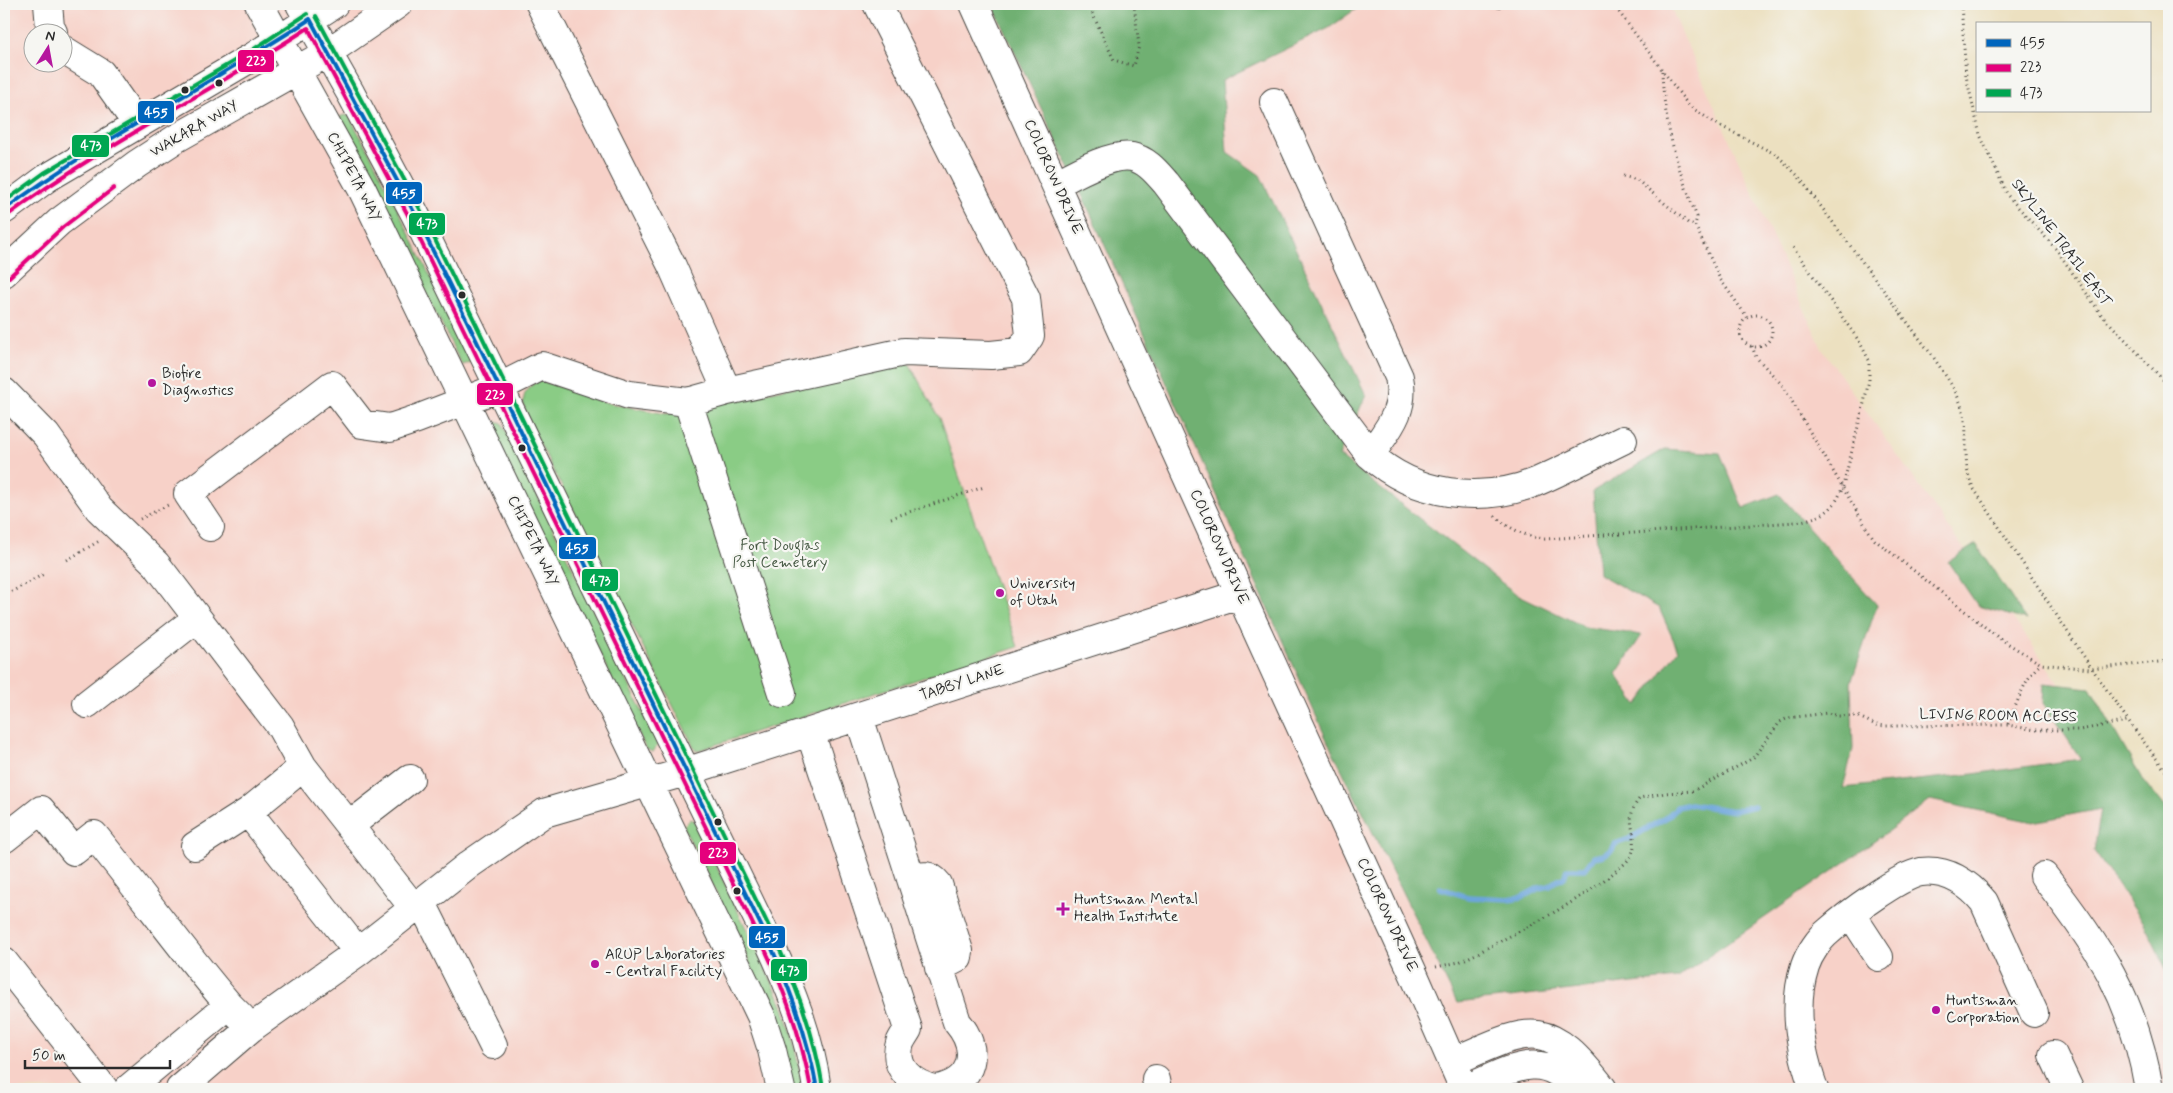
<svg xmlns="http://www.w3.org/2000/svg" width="2173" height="1093" font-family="Mynerve,sans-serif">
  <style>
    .built { fill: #f7d1c8; fill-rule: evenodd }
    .green { fill: #8acc85; stroke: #5a7c58 }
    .forest { fill: #6fb072; stroke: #4d6e4e }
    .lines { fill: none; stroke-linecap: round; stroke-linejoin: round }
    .stream { stroke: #6ca5db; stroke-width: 5.5 }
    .minor-casing { stroke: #484641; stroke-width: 30 }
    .path { stroke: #484641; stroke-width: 3; stroke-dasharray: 1 4; stroke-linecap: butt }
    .minor { stroke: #fff; stroke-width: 28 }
    .bus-1-casing { stroke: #f6f6f2; stroke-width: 8 }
    .bus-2-casing { stroke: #f6f6f2; stroke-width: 8 }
    .bus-3-casing { stroke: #f6f6f2; stroke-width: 8 }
    .bus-1 { stroke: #0065bd; stroke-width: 4 }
    .bus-2 { stroke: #e5007d; stroke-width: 4 }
    .bus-3 { stroke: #00a651; stroke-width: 4 }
    .bus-dot { fill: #2b2b2b; stroke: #f6f6f2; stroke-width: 2 }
    .poi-dot { fill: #b5179e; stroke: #f6f6f2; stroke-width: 2 }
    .labels { text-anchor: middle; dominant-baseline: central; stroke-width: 4.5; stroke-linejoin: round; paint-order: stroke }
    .street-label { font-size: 15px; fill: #2b2b2b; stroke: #f6f6f2 }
    .poi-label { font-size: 15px; fill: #2b2b2b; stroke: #f6f6f2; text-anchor: start }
    .park-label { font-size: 15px; fill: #485b46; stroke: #f6f6f2 }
    .line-badge { stroke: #f6f6f2; stroke-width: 2 }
    .badge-label { font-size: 14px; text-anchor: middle; font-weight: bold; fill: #fff }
  </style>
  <rect width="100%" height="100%" fill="#f6f6f2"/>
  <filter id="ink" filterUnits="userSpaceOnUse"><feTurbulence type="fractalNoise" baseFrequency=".02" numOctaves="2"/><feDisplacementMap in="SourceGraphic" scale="10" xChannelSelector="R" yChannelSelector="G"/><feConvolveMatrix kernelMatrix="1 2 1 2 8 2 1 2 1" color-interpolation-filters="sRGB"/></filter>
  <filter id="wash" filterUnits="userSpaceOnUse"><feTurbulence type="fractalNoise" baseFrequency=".0096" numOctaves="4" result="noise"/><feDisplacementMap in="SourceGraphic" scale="20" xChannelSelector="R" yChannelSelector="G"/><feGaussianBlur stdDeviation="1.12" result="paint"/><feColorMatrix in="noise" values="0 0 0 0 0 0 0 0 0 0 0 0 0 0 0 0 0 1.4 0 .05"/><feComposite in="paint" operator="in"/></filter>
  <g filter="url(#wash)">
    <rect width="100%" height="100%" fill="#ece0c0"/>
    <!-- built -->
    <path class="built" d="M 4,4 L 1669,4 L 1822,349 L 2169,838 L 2169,1089 L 4,1089 ZM 32,32 L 62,32 L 62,62 L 32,62 Z"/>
    <!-- green -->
    <path class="green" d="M 346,115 L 349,116 L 372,157 L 471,360 L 469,363 L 463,365 L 461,363 L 339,120 L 341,116 Z
      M 909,363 L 939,418 L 1018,647 L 696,751 L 533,430 C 524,408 515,394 539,380 L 608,403 L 666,414 Z
      M 500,422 L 502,423 L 658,744 L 653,752 L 646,749 L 492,432 L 495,423 Z
      M 690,819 L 695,822 L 784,1007 L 793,1039 L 803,1089 L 793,1089 L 778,1027 L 735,930 L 685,830 L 684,825 Z"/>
    <!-- forest -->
    <path class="forest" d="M 992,4 L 1363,4 L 1329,28 L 1222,80 L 1227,152 L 1260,175 L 1366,395 L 1339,456 L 1515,593 L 1585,627 L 1642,635 L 1616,674 L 1637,705 L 1678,650 L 1659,608 L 1599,574 L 1593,491 L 1665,449 L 1720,453 L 1743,508 L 1779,494 L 1877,605 L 1851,683 L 1853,749 L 1843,788 L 1973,774 L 2081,759 L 2043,703 L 2044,683 L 2090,688 L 2142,779 L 2169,813 L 2169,975 L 2144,923 L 2094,851 L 2101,809 L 2033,822 L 1930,800 L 1860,852 L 1677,978 L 1457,1003 L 1326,738 L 1088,208 Z
      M 1976,544 L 2026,620 L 1978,606 L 1948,562 Z"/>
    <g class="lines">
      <!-- stream -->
      <path class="stream" d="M 1440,888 L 1468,897 L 1508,899 L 1522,897 L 1539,888 L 1550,886 L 1558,879 L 1564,878 L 1567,869 L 1585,869 L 1594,857 L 1604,855 L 1612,850 L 1615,844 L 1629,839 L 1667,817 L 1677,807 L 1690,804 L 1734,811 L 1754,806"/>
    </g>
  </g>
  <g filter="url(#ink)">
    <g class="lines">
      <defs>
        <path id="minor" d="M 48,4 L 50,27 L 53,32
          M 259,4 L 362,189 L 761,1016 L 772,1050 L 781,1089
          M 300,4 L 351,94 L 415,214 L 769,942 C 791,989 810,1037 817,1089
          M 540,4 L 672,266 L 727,391
          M 974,4 L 1240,594 L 1414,975 L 1464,1089
          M 62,49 L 101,73 L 137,124
          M 1274,102 L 1399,377 C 1406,411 1388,429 1370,455
          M 1056,184 C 1075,174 1111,153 1132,157 C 1147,160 1157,173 1166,183 L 1370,455 C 1415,496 1481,504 1536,482 C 1566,469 1594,454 1623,440
          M 4,210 L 47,178 L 254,56 L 334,4
          M 4,273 L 59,222 L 137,164 L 177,138 L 327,53 L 398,4
          M 4,392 L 46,435 L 99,509 L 156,564 L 280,726 L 303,767 L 413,907
          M 688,402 L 782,693
          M 210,527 L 188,494 L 332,385 L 362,424 L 390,428 L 417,419 L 500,387 L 542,366 L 629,395 L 688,402 L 727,391 L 904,352 L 991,355 L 1019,352 L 1030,336 L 1026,298 L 877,4
          M 87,704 L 197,618
          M 859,717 L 957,1022 C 980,1049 975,1082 937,1089
          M 810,732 L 908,1029 C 906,1033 902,1038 900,1043 C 892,1068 913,1085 935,1089
          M 248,812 L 358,952
          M 349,826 L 410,779
          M 4,839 L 41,810 L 74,851 L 94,835 C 140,891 182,950 229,1005
          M 195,846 L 248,812 L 303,767
          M 2044,876 C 2099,946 2134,999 2149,1089
          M 911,879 C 923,875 930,874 938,884 L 959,951 L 958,958 L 939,968
          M 421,901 L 493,1045
          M 1851,914 L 1879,957
          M 4,962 L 104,1089
          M 2053,1055 L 2069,1089
          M 1452,1062 C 1531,1027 1546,1015 1603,1089
          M 1156,1079 L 1158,1089
          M 128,1089 L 229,1005 L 241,1017
          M 180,1089 L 251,1028 L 358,952 L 470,864 L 544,813 L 685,772 L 1240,594
          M 1465,1089 C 1506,1073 1542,1045 1575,1089
          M 1814,1089 C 1800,1050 1792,1006 1805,966 C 1809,954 1819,939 1829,931 C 1847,915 1899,876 1921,872 C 1947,869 1968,883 1984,902 L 2034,1013"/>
      </defs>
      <!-- minor casing -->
      <use href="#minor" class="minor-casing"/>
      <!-- path -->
      <path class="path" d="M 1088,4 L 1114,60 L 1134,66 L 1139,46 L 1134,4
        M 1613,4 L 1689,106 L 1715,123 L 1777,155 L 1799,177 L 1934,358 C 1947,378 1962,397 1965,421 C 1968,445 1962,467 1974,489 C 2038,585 2098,684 2169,775
        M 1961,4 L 1966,76 L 1980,135 L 2008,196 L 2056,249 L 2101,314 L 2169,386
        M 1499,9 L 1499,4
        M 1662,71 C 1664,125 1677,167 1697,217 L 1695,225 L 1720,279 L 1747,317
        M 1623,176 L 1637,180 L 1688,223 L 1695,225
        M1740 331a16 16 0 1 1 32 0a16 16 0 1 1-32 0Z
        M 1752,346 L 1756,357 L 1783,386 L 1866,527 L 1875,540 L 1999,638 L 2041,664 L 2091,669 L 2169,661
        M 1495,516 C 1508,528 1526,537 1545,539 L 1796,522 C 1822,517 1834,512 1843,486 L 1864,403 L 1869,380 L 1869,360 L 1859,341 L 1792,246
        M 891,518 L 984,487
        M 140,519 L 168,505
        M 67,560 L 101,540
        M 11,592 L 44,574
        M 2008,724 C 2017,705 2024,677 2041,664
        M 1436,967 L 1459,962 L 1476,954 C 1522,929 1571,907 1612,874 C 1618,869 1627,863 1631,856 C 1642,834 1620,822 1640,798 L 1665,793 L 1693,791 L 1753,758 L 1780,722 L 1788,718 L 1828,713 L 1838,716 L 1857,716 L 1876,725 L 1886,726 L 2008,725 L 2035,730 L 2080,730 L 2127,721"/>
      <!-- minor -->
      <use href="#minor" class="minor"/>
      <defs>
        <path id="bus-1" d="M 310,19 L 415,214 L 769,942 C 791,990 808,1037 817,1089
          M 4,210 C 100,138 210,85 310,19"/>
        <path id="bus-2" d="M 8,215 C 102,145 209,93 308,28 L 409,217 L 763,945 C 785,991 802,1038 811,1089
          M 8,278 L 63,227 L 114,188"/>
        <path id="bus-3" d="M 316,16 L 421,211 L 775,939 C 797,987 815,1036 823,1088
          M 4,202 L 44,173 L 251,51 L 307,14"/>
      </defs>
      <!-- bus-1 casing -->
      <use href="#bus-1" class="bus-1-casing"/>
      <!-- bus-2 casing -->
      <use href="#bus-2" class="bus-2-casing"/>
      <!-- bus-3 casing -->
      <use href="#bus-3" class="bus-3-casing"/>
      <!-- bus-1 -->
      <use href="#bus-1" class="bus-1"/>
      <!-- bus-2 -->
      <use href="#bus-2" class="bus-2"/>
      <!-- bus-3 -->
      <use href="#bus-3" class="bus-3"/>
    </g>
  </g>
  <!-- markers -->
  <g class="bus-dot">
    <circle cx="219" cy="83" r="4.5"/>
    <circle cx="185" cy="90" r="4.5"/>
    <circle cx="462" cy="295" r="4.5"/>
    <circle cx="522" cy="448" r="4.5"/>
    <circle cx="718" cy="822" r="4.5"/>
    <circle cx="737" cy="891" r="4.5"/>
  </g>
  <g class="poi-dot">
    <circle cx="152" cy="383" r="5"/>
    <circle cx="1000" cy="593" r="5"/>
    <path d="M1060.5 901.5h5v5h5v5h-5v5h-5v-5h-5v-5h5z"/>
    <circle cx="595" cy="964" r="5"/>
    <circle cx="1936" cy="1010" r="5"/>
  </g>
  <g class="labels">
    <!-- street labels -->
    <g class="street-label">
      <text transform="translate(194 129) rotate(-30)">WAKARA WAY</text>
      <text transform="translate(354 177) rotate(62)">CHIPETA WAY</text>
      <text transform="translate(1053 177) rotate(66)">COLOROW DRIVE</text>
      <text transform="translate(2061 243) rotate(53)">SKYLINE TRAIL EAST</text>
      <text transform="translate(533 541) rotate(64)">CHIPETA WAY</text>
      <text transform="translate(1219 547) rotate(66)">COLOROW DRIVE</text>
      <text transform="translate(962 683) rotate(-18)">TABBY LANE</text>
      <text transform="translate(1998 716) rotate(1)">LIVING ROOM ACCESS</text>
      <text transform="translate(1387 915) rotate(65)">COLOROW DRIVE</text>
    </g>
    <!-- poi labels -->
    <g class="poi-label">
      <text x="162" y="374">Biofire<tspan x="162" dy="17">Diagnostics</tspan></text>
      <text x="1010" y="584">University<tspan x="1010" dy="17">of Utah</tspan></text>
      <text x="1074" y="900">Huntsman Mental<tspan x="1074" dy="17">Health Institute</tspan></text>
      <text x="605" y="955">ARUP Laboratories<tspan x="605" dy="17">- Central Facility</tspan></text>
      <text x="1946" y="1001">Huntsman<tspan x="1946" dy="17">Corporation</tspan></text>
    </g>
    <!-- park labels -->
    <g class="park-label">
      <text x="780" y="546">Fort Douglas<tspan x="780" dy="17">Post Cemetery</tspan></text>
    </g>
  </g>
  <g class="line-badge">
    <rect x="237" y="49" width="38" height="24" rx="5" fill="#e5007d"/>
    <rect x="137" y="100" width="38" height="24" rx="5" fill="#0065bd"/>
    <rect x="71" y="134" width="39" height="24" rx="5" fill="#00a651"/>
    <rect x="385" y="181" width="38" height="24" rx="5" fill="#0065bd"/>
    <rect x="408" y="212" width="38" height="24" rx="5" fill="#00a651"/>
    <rect x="476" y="382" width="38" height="24" rx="5" fill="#e5007d"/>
    <rect x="558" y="536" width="39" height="24" rx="5" fill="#0065bd"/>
    <rect x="581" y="568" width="38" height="24" rx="5" fill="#00a651"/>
    <rect x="699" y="841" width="38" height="24" rx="5" fill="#e5007d"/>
    <rect x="748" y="925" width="38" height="24" rx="5" fill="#0065bd"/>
    <rect x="770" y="958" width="38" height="24" rx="5" fill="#00a651"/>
  </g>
  <g class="badge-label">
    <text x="256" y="65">223</text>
    <text x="156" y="117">455</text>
    <text x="91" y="150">473</text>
    <text x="404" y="198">455</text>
    <text x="427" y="228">473</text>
    <text x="495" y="399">223</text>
    <text x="577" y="553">455</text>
    <text x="600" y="585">473</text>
    <text x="718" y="857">223</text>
    <text x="767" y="942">455</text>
    <text x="789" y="975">473</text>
  </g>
  <!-- margin -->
  <rect width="2173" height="1093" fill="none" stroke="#f6f6f2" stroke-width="20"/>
  <!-- legend -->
  <rect x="1976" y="22" width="175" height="90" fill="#f6f6f2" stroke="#a5a5a2"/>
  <rect x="1986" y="39" width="25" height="8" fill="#0065bd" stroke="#a5a5a2"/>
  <text x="2020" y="48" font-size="15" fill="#2b2b2b">455</text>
  <rect x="1986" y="64" width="25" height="8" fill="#e5007d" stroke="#a5a5a2"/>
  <text x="2020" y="72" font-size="15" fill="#2b2b2b">223</text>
  <rect x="1986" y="89" width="25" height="8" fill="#00a651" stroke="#a5a5a2"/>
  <text x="2020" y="98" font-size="15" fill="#2b2b2b">473</text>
  <!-- north arrow -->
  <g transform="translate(48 48) rotate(11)"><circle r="24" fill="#f6f6f2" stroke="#a5a5a2"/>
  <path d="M0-4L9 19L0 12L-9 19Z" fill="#b5179e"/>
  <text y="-8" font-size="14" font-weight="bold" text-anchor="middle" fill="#2b2b2b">N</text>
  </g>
  <!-- scale -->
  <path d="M25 1060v8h145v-8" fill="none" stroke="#2b2b2b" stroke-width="2.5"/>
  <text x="32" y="1060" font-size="15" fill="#2b2b2b" stroke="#f6f6f2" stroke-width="4" paint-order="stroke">50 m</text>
</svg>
